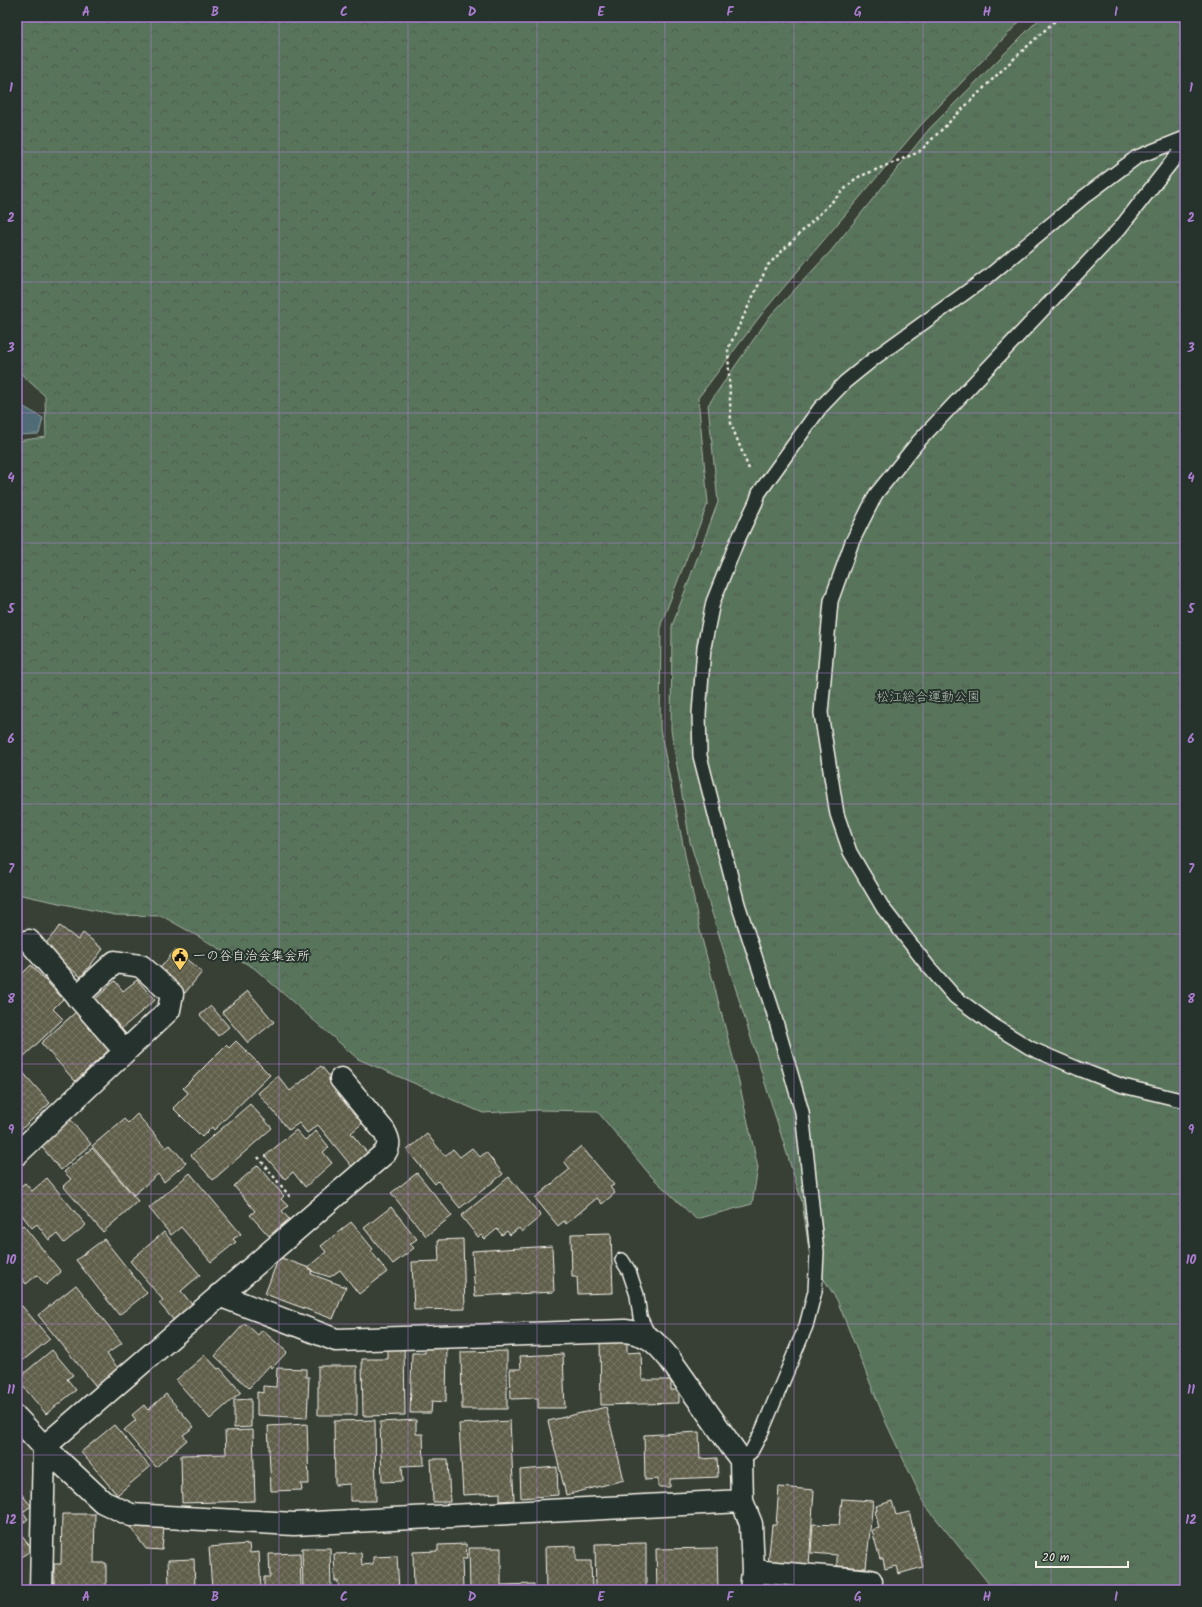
<svg xmlns="http://www.w3.org/2000/svg" width="1202" height="1607" font-family="Kalam,'Klee One',sans-serif">
  <style>
    .forest { fill: url(#forest-crowns); stroke: #a6b2a2 }
    .park { fill: url(#park-tufts); stroke: #a6b2a2 }
    .water { fill: #506c76; stroke: #92a1a4 }
    .building { fill: url(#building-cross-hatch); stroke: #f4f1e8 }
    .lines { fill: none; stroke-linecap: round; stroke-linejoin: round }
    .service-casing { stroke: #f4f1e8; stroke-width: 16 }
    .minor-casing { stroke: #f4f1e8; stroke-width: 25 }
    .path { stroke: #f4f1e8; stroke-width: 2.5; stroke-dasharray: 3 3; stroke-linecap: butt }
    .service { stroke: #26332d; stroke-width: 13 }
    .minor { stroke: #26332d; stroke-width: 22 }
    .grid { fill: none; stroke: #ab7bcf; stroke-width: 1; stroke-opacity: 0.55 }
    .labels { text-anchor: middle; dominant-baseline: central; stroke-width: 4; stroke-linejoin: round; paint-order: stroke }
    .park-label { font-size: 13px; fill: #b6bfb0; stroke: #26332d }
    .poi-label { font-size: 13px; fill: #f4f1e8; stroke: #26332d; text-anchor: start }
    .neatline { fill: none; stroke: #ab7bcf; stroke-width: 1.5 }
    .grid-label { font-size: 13px; text-anchor: middle; font-weight: bold; fill: #ab7bcf }
  </style>
  <defs>
    <pattern id="forest-crowns" width="20" height="18" patternUnits="userSpaceOnUse"><rect width="20" height="18" fill="#58745b"/><path d="M2 6a3 3 0 1 1 6 0M12 15a3 3 0 1 1 6 0" fill="none" stroke="#505c4f"/></pattern>
    <pattern id="park-tufts" width="24" height="20" patternUnits="userSpaceOnUse"><rect width="24" height="20" fill="#58745b"/><path d="M3 7l-1-3M5 7V3M7 7l1-3M15 17l-1-3M17 17v-4M19 17l1-3" fill="none" stroke="#505c4f"/></pattern>
    <pattern id="building-cross-hatch" width="8" height="8" patternUnits="userSpaceOnUse"><rect width="8" height="8" fill="#615f4b"/><path d="M0 0l8 8M0 8l8-8" fill="none" stroke="#787665"/></pattern>
  </defs>
  <rect width="100%" height="100%" fill="#384036"/>
  <filter id="ink" filterUnits="userSpaceOnUse"><feTurbulence type="fractalNoise" baseFrequency=".025" numOctaves="2"/><feDisplacementMap in="SourceGraphic" scale="8" xChannelSelector="R" yChannelSelector="G"/><feConvolveMatrix kernelMatrix="1 2 1 2 8 2 1 2 1" color-interpolation-filters="sRGB"/></filter>
  <g filter="url(#ink)">
    <!-- forest -->
    <path class="forest" d="M 17,17 L 1024,17 L 920,126 L 764,311 L 698,398 L 708,503 L 661,624 L 660,729 L 701,935 L 737,1073 L 758,1168 L 752,1204 L 696,1219 L 651,1176 L 597,1111 L 537,1110 L 483,1113 L 358,1059 L 254,968 L 162,916 L 115,915 L 17,894 L 17,441 L 46,437 L 45,396 L 17,370 Z"/>
    <!-- park -->
    <path class="park" d="M 1041,17 L 1185,17 L 1185,1590 L 994,1590 L 925,1505 L 887,1425 L 837,1300 L 810,1257 L 802,1202 L 690,842 L 671,730 L 672,626 L 718,502 L 708,405 L 770,316 L 830,252 L 930,128 Z"/>
    <!-- water -->
    <path class="water" d="M 17,403 L 43,418 L 39,434 L 17,435 Z"/>
    <!-- building -->
    <path class="building" d="M 60,926 L 78,940 L 83,933 L 103,949 L 81,977 L 43,947 Z
      M 175,950 L 202,972 L 185,993 L 158,971 Z
      M 31,965 L 63,999 L 53,1009 L 63,1019 L 20,1060 L 17,1057 L 17,1041 L 18,1040 L 17,1038 L 17,979 Z
      M 137,980 L 155,1000 L 121,1029 L 95,999 L 115,981 L 123,991 Z
      M 248,991 L 274,1022 L 248,1043 L 222,1012 Z
      M 211,1006 L 229,1027 L 218,1036 L 200,1015 Z
      M 77,1011 L 111,1048 L 75,1081 L 41,1043 Z
      M 236,1041 L 270,1075 L 214,1130 L 212,1127 L 202,1137 L 173,1108 L 188,1093 L 183,1088 L 226,1045 L 229,1048 Z
      M 321,1066 L 366,1120 L 351,1133 L 369,1155 L 353,1168 L 318,1125 L 307,1133 L 299,1123 L 289,1130 L 258,1093 L 278,1076 L 290,1091 Z
      M 19,1068 L 50,1103 L 17,1133 L 17,1070 Z
      M 250,1104 L 272,1128 L 213,1180 L 191,1155 Z
      M 137,1114 L 166,1148 L 170,1145 L 186,1163 L 164,1182 L 158,1174 L 134,1195 L 92,1146 L 124,1119 L 128,1123 Z
      M 70,1119 L 91,1144 L 61,1170 L 40,1145 Z
      M 296,1130 L 305,1140 L 316,1131 L 329,1147 L 323,1152 L 332,1163 L 305,1187 L 293,1172 L 285,1179 L 265,1156 Z
      M 427,1134 L 445,1156 L 453,1149 L 460,1157 L 472,1148 L 480,1157 L 486,1152 L 503,1174 L 460,1208 L 438,1181 L 435,1184 L 407,1150 Z
      M 581,1146 L 614,1185 L 610,1187 L 615,1193 L 602,1204 L 597,1198 L 566,1224 L 564,1221 L 558,1226 L 535,1198 L 570,1169 L 564,1161 Z
      M 92,1148 L 138,1201 L 103,1232 L 63,1186 L 71,1179 L 64,1172 Z
      M 258,1165 L 284,1196 L 281,1199 L 288,1206 L 282,1211 L 289,1219 L 269,1236 L 250,1215 L 255,1211 L 234,1186 Z
      M 190,1173 L 241,1234 L 233,1239 L 236,1242 L 211,1262 L 181,1227 L 171,1235 L 149,1208 Z
      M 417,1173 L 452,1216 L 426,1236 L 391,1193 Z
      M 509,1177 L 541,1216 L 522,1232 L 519,1228 L 510,1235 L 507,1231 L 502,1235 L 497,1229 L 485,1239 L 481,1235 L 478,1237 L 461,1216 Z
      M 47,1178 L 86,1225 L 64,1243 L 57,1234 L 49,1240 L 37,1224 L 32,1228 L 17,1209 L 17,1189 L 25,1183 L 32,1191 Z
      M 391,1207 L 417,1239 L 410,1244 L 414,1248 L 393,1264 L 364,1228 Z
      M 351,1222 L 373,1249 L 371,1251 L 387,1272 L 359,1294 L 340,1270 L 330,1277 L 311,1271 L 308,1267 L 326,1252 L 321,1246 Z
      M 23,1225 L 61,1272 L 46,1285 L 37,1275 L 26,1284 L 17,1273 L 17,1226 L 19,1228 Z
      M 164,1232 L 200,1275 L 181,1291 L 194,1307 L 175,1322 L 159,1303 L 163,1300 L 130,1261 Z
      M 611,1233 L 613,1293 L 578,1294 L 577,1277 L 572,1277 L 571,1234 Z
      M 104,1239 L 147,1293 L 119,1315 L 76,1260 Z
      M 463,1239 L 465,1309 L 414,1310 L 412,1262 L 439,1261 L 438,1240 Z
      M 552,1246 L 554,1292 L 475,1296 L 472,1251 Z
      M 279,1257 L 312,1269 L 311,1274 L 346,1287 L 333,1319 L 265,1294 Z
      M 76,1285 L 122,1343 L 107,1354 L 121,1372 L 99,1390 L 38,1315 Z
      M 22,1306 L 50,1339 L 17,1365 L 17,1310 Z
      M 245,1323 L 258,1335 L 262,1330 L 287,1352 L 272,1368 L 270,1365 L 249,1388 L 215,1356 Z
      M 627,1338 L 627,1353 L 641,1352 L 642,1380 L 671,1380 L 671,1390 L 679,1390 L 679,1403 L 601,1405 L 600,1339 Z
      M 388,1343 L 404,1343 L 405,1415 L 363,1416 L 362,1359 L 388,1359 Z
      M 425,1346 L 447,1347 L 446,1402 L 432,1401 L 431,1413 L 410,1413 L 412,1353 L 425,1353 Z
      M 52,1350 L 73,1375 L 67,1379 L 76,1390 L 46,1414 L 17,1379 Z
      M 507,1351 L 507,1409 L 462,1409 L 461,1352 Z
      M 563,1354 L 565,1408 L 538,1408 L 538,1398 L 511,1399 L 510,1369 L 521,1369 L 520,1356 Z
      M 205,1355 L 218,1369 L 220,1368 L 241,1392 L 210,1419 L 176,1380 Z
      M 318,1366 L 357,1366 L 357,1415 L 318,1415 Z
      M 277,1368 L 306,1369 L 306,1377 L 309,1377 L 307,1418 L 257,1415 L 257,1392 L 263,1393 L 263,1386 L 276,1387 Z
      M 166,1394 L 194,1427 L 183,1435 L 187,1440 L 156,1467 L 124,1430 L 136,1420 L 132,1415 L 144,1405 L 148,1410 Z
      M 251,1399 L 251,1427 L 234,1428 L 234,1400 Z
      M 606,1407 L 624,1480 L 566,1495 L 548,1421 Z
      M 375,1420 L 376,1501 L 350,1501 L 350,1484 L 335,1485 L 334,1421 Z
      M 416,1420 L 416,1434 L 423,1434 L 424,1465 L 402,1466 L 403,1481 L 382,1482 L 380,1422 Z
      M 510,1421 L 514,1500 L 500,1501 L 500,1493 L 463,1495 L 459,1424 Z
      M 307,1424 L 309,1484 L 301,1484 L 302,1490 L 271,1491 L 268,1426 Z
      M 114,1425 L 150,1467 L 117,1495 L 81,1452 Z
      M 253,1430 L 255,1501 L 182,1503 L 181,1455 L 226,1454 L 225,1431 Z
      M 699,1432 L 700,1459 L 717,1458 L 718,1477 L 670,1479 L 670,1487 L 658,1487 L 658,1479 L 645,1480 L 644,1435 Z
      M 431,1459 L 448,1459 L 450,1502 L 433,1502 Z
      M 557,1467 L 558,1495 L 521,1498 L 520,1470 Z
      M 779,1487 L 814,1490 L 809,1566 L 768,1564 L 772,1525 L 776,1525 Z
      M 17,1488 L 31,1506 L 23,1512 L 28,1519 L 17,1528 Z
      M 842,1499 L 873,1501 L 866,1568 L 837,1566 L 837,1555 L 811,1553 L 813,1524 L 839,1525 Z
      M 892,1501 L 896,1515 L 909,1512 L 923,1567 L 898,1574 L 896,1566 L 885,1569 L 883,1559 L 880,1559 L 872,1530 L 879,1528 L 875,1511 L 877,1511 L 876,1506 Z
      M 62,1514 L 95,1514 L 94,1563 L 106,1563 L 106,1590 L 54,1590 L 54,1564 L 61,1564 Z
      M 127,1523 L 164,1527 L 162,1550 L 146,1549 Z
      M 17,1530 L 32,1549 L 17,1561 Z
      M 646,1543 L 646,1590 L 596,1590 L 595,1544 Z
      M 249,1544 L 250,1553 L 259,1552 L 261,1590 L 212,1590 L 209,1547 Z
      M 466,1544 L 467,1559 L 462,1559 L 463,1590 L 414,1590 L 413,1552 L 438,1551 L 438,1545 Z
      M 576,1546 L 576,1561 L 591,1561 L 592,1590 L 546,1590 L 545,1547 Z
      M 302,1548 L 330,1548 L 331,1590 L 303,1590 Z
      M 469,1548 L 501,1548 L 501,1585 L 534,1584 L 534,1590 L 470,1590 Z
      M 717,1548 L 718,1590 L 657,1590 L 656,1549 Z
      M 300,1553 L 301,1590 L 264,1590 L 264,1577 L 270,1577 L 269,1554 Z
      M 361,1553 L 362,1565 L 373,1564 L 373,1557 L 397,1556 L 399,1590 L 339,1590 L 338,1581 L 335,1581 L 334,1554 Z
      M 194,1559 L 195,1590 L 152,1590 L 152,1585 L 169,1585 L 168,1560 Z"/>
    <g class="lines">
      <defs>
        <path id="service" d="M 1185,145 L 1120,228 L 918,442 L 876,494 L 852,542 L 831,601 L 821,713 L 837,814 L 850,852 L 883,908 L 927,965 L 955,997 L 993,1025 L 1030,1048 L 1079,1069 L 1123,1086 L 1185,1101
          M 622,1260 L 629,1271 L 637,1295 L 640,1317 L 650,1338
          M 741,1460 L 751,1452 L 762,1431 L 806,1326 L 815,1291 L 817,1252 L 802,1112 L 773,1011 L 738,904 L 700,756 L 699,714 L 704,647 L 713,602 L 736,544 L 756,502 L 759,493 L 820,408 L 845,382 L 876,357 L 990,275 L 1085,196 L 1137,157 L 1185,138"/>
        <path id="minor" d="M 29,941 L 117,1042
          M 17,1154 L 169,1010 L 172,994 L 141,966 L 115,962 L 77,997
          M 219,1295 L 336,1340 L 625,1331 C 648,1334 655,1341 669,1358 L 741,1460 L 742,1501 L 751,1524 L 753,1571 L 751,1590
          M 17,1418 L 44,1447 L 103,1502 L 131,1515 L 294,1524 L 742,1501
          M 753,1571 L 871,1581
          M 41,1590 L 44,1447 L 385,1153 C 390,1145 389,1140 384,1131 L 341,1079"/>
      </defs>
      <!-- service casing -->
      <use href="#service" class="service-casing"/>
      <!-- minor casing -->
      <use href="#minor" class="minor-casing"/>
      <!-- path -->
      <path class="path" d="M 749,469 L 731,424 L 728,349 L 768,265 L 856,178 L 919,152 L 1004,68 L 1059,17
        M 258,1157 L 291,1198"/>
      <!-- service -->
      <use href="#service" class="service"/>
      <!-- minor -->
      <use href="#minor" class="minor"/>
    </g>
  </g>
  <!-- grid -->
  <path class="grid" d="M 151,17 L 151,1590M 279,17 L 279,1590M 408,17 L 408,1590M 537,17 L 537,1590M 665,17 L 665,1590M 794,17 L 794,1590M 923,17 L 923,1590M 1051,17 L 1051,1590M 17,152 L 1185,152M 17,282 L 1185,282M 17,413 L 1185,413M 17,543 L 1185,543M 17,673 L 1185,673M 17,804 L 1185,804M 17,934 L 1185,934M 17,1064 L 1185,1064M 17,1194 L 1185,1194M 17,1324 L 1185,1324M 17,1455 L 1185,1455"/>
  <!-- icons -->
  <defs>
    <symbol id="civic-pin" viewBox="-11 -11 22 30"><path d="M0 17L-7.5 6A9.5 9.5 0 1 1 7.5 6Z" fill="#ffd166" stroke="#26332d"/><path d="M-.6-6.5H3V-4.5H.6V-3L4-1V1h2V6H-6V1h2V-1L-.6-3ZM-1.2 2.5V6h2.4V2.5Z" fill="#111"/></symbol>
  </defs>
  <g fill-rule="evenodd">
    <use href="#civic-pin" x="170" y="946" width="20" height="27"/>
  </g>
  <g class="labels">
    <!-- park labels -->
    <g class="park-label">
      <text x="928" y="697">松江総合運動公園</text>
    </g>
    <!-- poi labels -->
    <g class="poi-label">
      <text x="193" y="956">一の谷自治会集会所</text>
    </g>
  </g>
  <!-- margin -->
  <rect width="1202" height="1607" fill="none" stroke="#26332d" stroke-width="44"/>
  <!-- scale -->
  <path d="M1036 1561v6h92v-6" fill="none" stroke="#f4f1e8" stroke-width="2"/>
  <text x="1042" y="1561" font-size="12" fill="#f4f1e8" stroke="#26332d" stroke-width="3" paint-order="stroke">20 m</text>
  <rect x="22" y="22" width="1158" height="1563" class="neatline"/>
  <g class="grid-label">
    <text x="86" y="16">A</text>
    <text x="215" y="16">B</text>
    <text x="344" y="16">C</text>
    <text x="472" y="16">D</text>
    <text x="601" y="16">E</text>
    <text x="730" y="16">F</text>
    <text x="858" y="16">G</text>
    <text x="987" y="16">H</text>
    <text x="1116" y="16">I</text>
    <text x="11" y="92">1</text>
    <text x="1191" y="92">1</text>
    <text x="11" y="222">2</text>
    <text x="1191" y="222">2</text>
    <text x="11" y="352">3</text>
    <text x="1191" y="352">3</text>
    <text x="11" y="482">4</text>
    <text x="1191" y="482">4</text>
    <text x="11" y="613">5</text>
    <text x="1191" y="613">5</text>
    <text x="11" y="743">6</text>
    <text x="1191" y="743">6</text>
    <text x="11" y="873">7</text>
    <text x="1191" y="873">7</text>
    <text x="11" y="1003">8</text>
    <text x="1191" y="1003">8</text>
    <text x="11" y="1134">9</text>
    <text x="1191" y="1134">9</text>
    <text x="11" y="1264">10</text>
    <text x="1191" y="1264">10</text>
    <text x="11" y="1394">11</text>
    <text x="1191" y="1394">11</text>
    <text x="11" y="1524">12</text>
    <text x="1191" y="1524">12</text>
    <text x="86" y="1601">A</text>
    <text x="215" y="1601">B</text>
    <text x="344" y="1601">C</text>
    <text x="472" y="1601">D</text>
    <text x="601" y="1601">E</text>
    <text x="730" y="1601">F</text>
    <text x="858" y="1601">G</text>
    <text x="987" y="1601">H</text>
    <text x="1116" y="1601">I</text>
  </g>
</svg>
